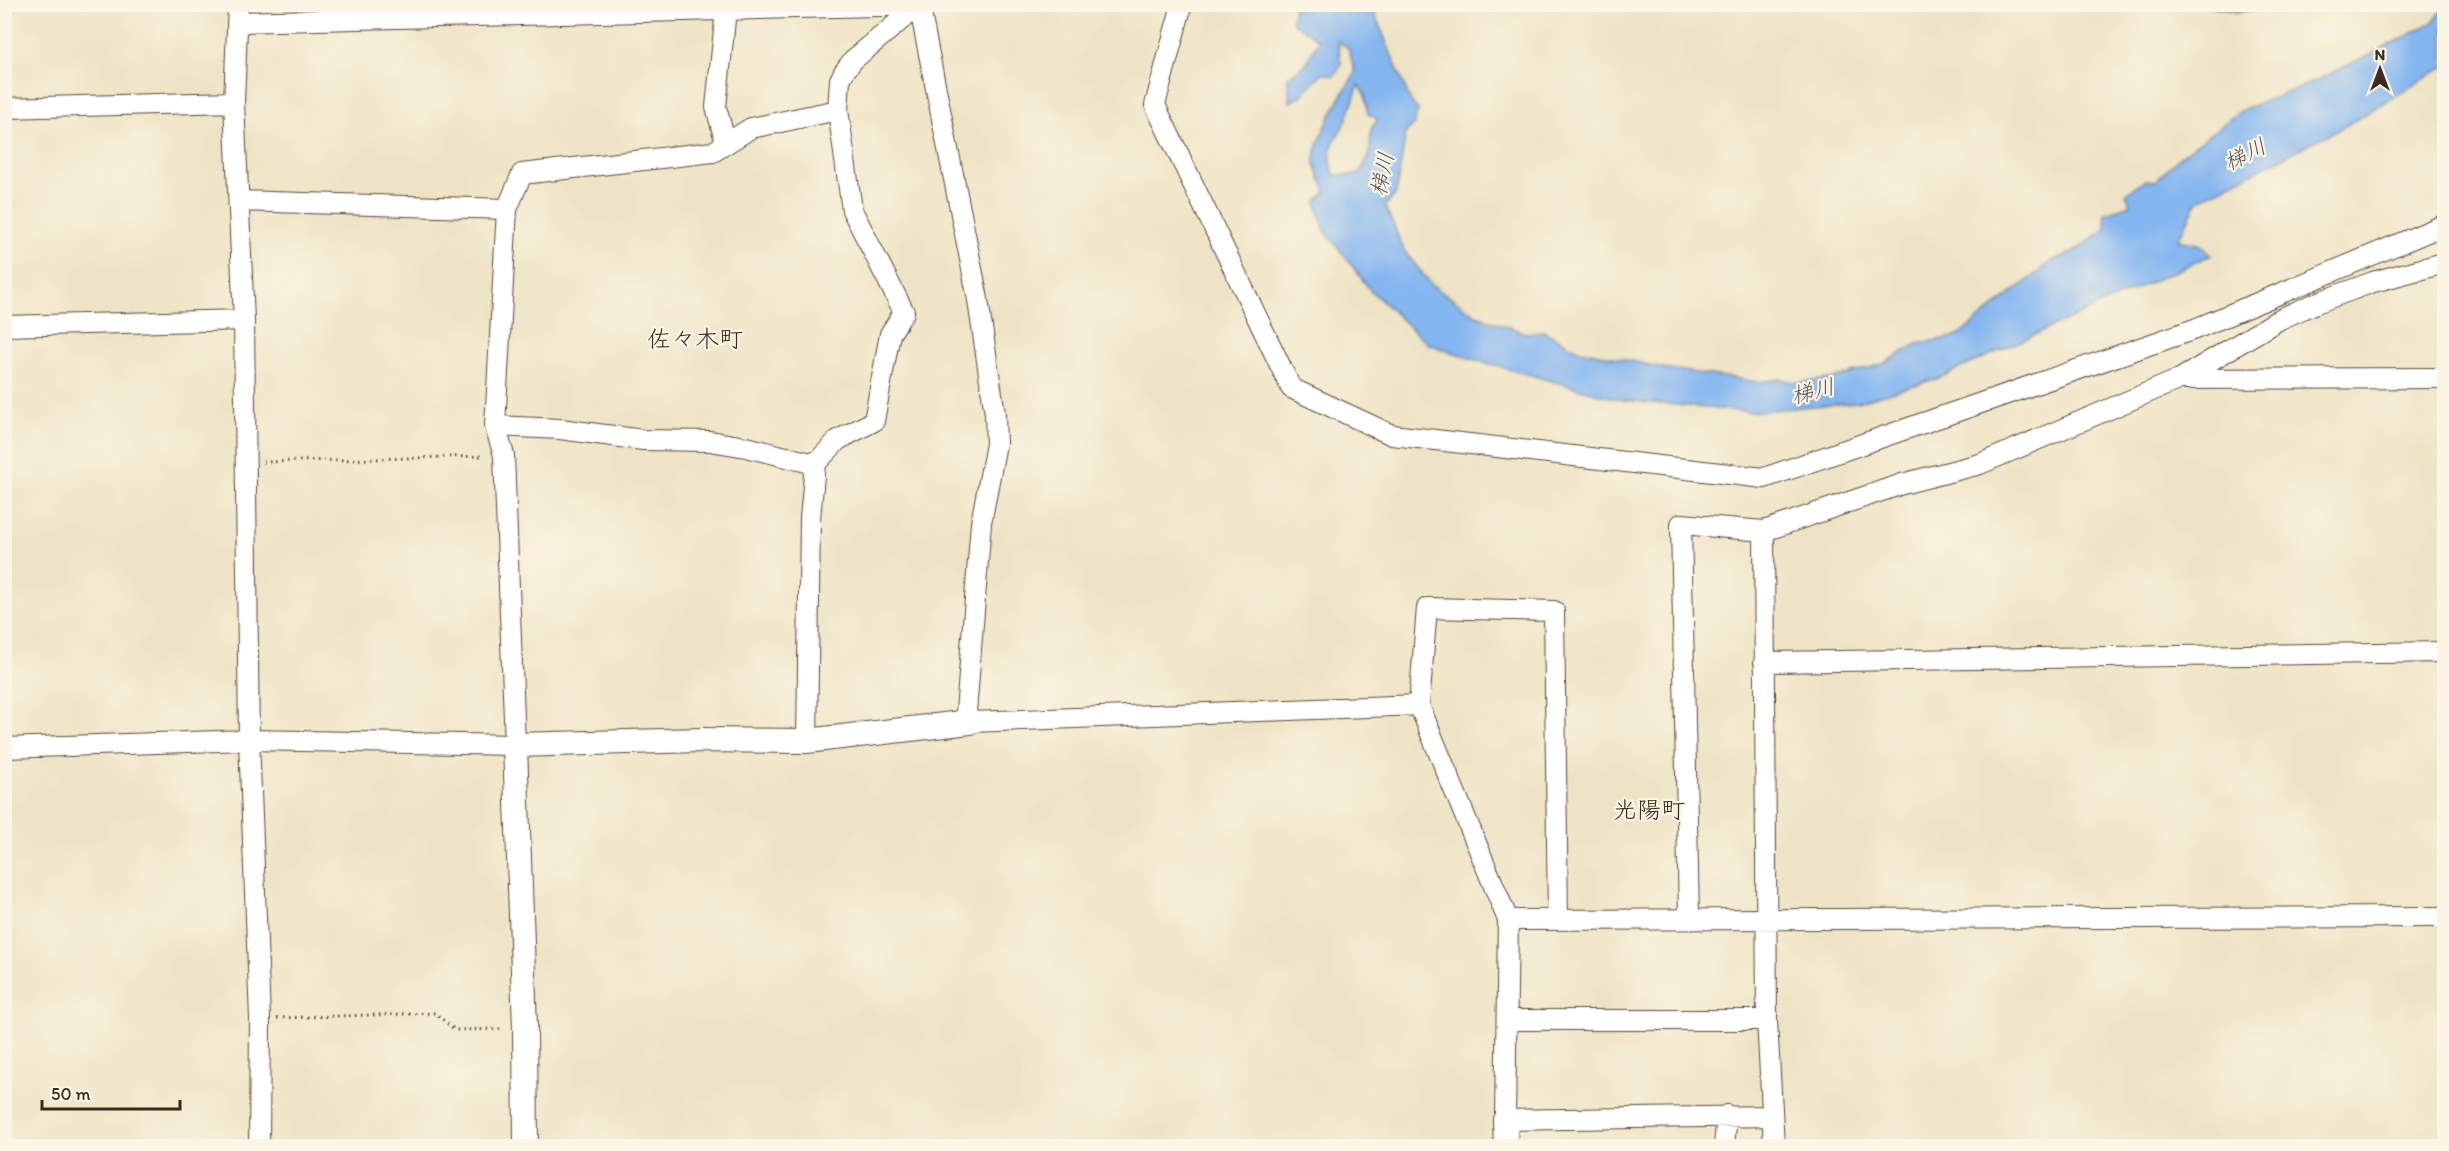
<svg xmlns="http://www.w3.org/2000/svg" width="2449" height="1151" font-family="Itim,'Klee One',sans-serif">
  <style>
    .forest { fill: #8dab5e; stroke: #646a3e; stroke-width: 1.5 }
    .water { fill: #84b6f0; stroke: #607087; stroke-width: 1.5; fill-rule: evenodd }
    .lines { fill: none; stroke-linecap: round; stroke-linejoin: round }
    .minor-casing { stroke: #564637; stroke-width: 22 }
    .tertiary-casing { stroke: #564637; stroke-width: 26 }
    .path { stroke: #564637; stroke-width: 3; stroke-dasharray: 1.5 4.5; stroke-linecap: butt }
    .minor { stroke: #fff; stroke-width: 20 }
    .tertiary { stroke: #fff; stroke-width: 24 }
    .labels { text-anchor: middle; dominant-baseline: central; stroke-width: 4.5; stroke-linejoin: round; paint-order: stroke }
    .water-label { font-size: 22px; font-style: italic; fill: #51545d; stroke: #fcf5e5 }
    .quarter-label { font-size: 24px; fill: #3b2a1e; stroke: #fcf5e5 }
  </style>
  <rect width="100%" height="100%" fill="#fcf5e5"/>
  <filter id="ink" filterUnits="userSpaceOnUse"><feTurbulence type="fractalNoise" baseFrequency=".0167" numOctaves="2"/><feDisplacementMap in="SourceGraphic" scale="12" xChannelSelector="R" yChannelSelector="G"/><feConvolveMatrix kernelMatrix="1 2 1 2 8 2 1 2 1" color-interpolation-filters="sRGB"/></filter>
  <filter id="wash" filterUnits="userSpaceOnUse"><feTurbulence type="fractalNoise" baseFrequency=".008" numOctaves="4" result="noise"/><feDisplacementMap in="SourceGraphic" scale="24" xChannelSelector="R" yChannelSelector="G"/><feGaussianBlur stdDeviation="1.35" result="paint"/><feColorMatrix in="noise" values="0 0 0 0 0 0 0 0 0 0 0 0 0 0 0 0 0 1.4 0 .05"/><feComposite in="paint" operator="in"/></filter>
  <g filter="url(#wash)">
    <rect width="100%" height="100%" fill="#eee4c5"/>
    <!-- forest -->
    <path class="forest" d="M 2208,5 L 2305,5 L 2236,12 Z"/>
    <!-- water -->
    <path class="water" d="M 1294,5 L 1371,5 L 1411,102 L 1418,110 L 1414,124 L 1406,132 L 1396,194 L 1385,206 L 1405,252 L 1431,284 L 1476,315 L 1525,333 L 1544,331 L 1576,349 L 1663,368 L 1759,382 L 1780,379 L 1798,383 L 1835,378 L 1883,364 L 1917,344 L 1958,336 L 2053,260 L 2072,253 L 2106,229 L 2105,213 L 2131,205 L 2126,194 L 2146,180 L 2155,181 L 2183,154 L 2242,110 L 2309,84 L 2399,40 L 2433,22 L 2444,9 L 2444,67 L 2345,126 L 2198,200 L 2178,240 L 2201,245 L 2211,255 L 1939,378 L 1857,402 L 1750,412 L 1621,400 L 1479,361 L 1428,344 L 1371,291 L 1324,229 L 1316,202 L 1326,191 C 1323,183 1317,173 1315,164 C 1312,143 1344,92 1355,73 L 1349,49 L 1338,41 L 1341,65 L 1334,76 L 1322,73 L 1301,96 L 1290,102 L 1288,77 L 1305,65 L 1319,40 L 1292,22 ZM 1359,85 L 1365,95 L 1368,114 L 1378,119 L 1371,129 L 1370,155 L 1358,175 L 1334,175 C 1326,144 1333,146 1346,121 C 1351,110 1354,96 1359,85 Z"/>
  </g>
  <g filter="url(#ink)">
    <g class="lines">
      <defs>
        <path id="minor" d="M 238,4 L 234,102 L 244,320 L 249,740 L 260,1019 L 259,1146
          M 919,4 L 977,294 L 995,414 L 996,444 L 981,523 L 966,712 L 970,722 L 1419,705
          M 1182,4 L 1155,105 L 1291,388 L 1392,435 L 1764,478 L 2195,329 L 2444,225
          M 726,10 L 716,107 L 726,144
          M 238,22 L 919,5
          M 4,108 L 234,102
          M 239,201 L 507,209
          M 4,326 L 244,320
          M 2180,379 L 2444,378
          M 495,426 L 560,429 L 643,440 L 710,441 L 746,447 L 815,464
          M 1764,531 L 1767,1020 L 1774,1146
          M 1764,662 L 2444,652
          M 807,741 L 810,519 L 815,464 L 838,440 L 874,421 L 890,334 L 904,312 L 852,210 L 838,110 L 840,80 L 844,72 L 853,60 L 919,5
          M 4,748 L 249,740 L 515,745 L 504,455 L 495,426 L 507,209 L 522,174 L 713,152 L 751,128 L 838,110
          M 1558,918 L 1554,611 L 1427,608 L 1419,705 L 1508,920 L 1505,1120 L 1772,1116
          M 1689,918 L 1681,524 L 1764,531 L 1902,484 L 1980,464 L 2180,379 L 2280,319 L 2316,303 L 2373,282 L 2444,263
          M 1508,920 L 2444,917
          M 1508,1020 L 1767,1020
          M 1724,1146 L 1727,1115"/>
        <path id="tertiary" d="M 1505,1120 L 1506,1146
          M 526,1146 L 525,1028 L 515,745 L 701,740 L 807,741 L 970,722"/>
      </defs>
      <!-- minor casing -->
      <use href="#minor" class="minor-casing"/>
      <!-- tertiary casing -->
      <use href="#tertiary" class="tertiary-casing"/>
      <!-- path -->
      <path class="path" d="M 263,462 L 484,456
        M 277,1018 L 435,1013 L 455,1030 L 504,1029"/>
      <!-- minor -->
      <use href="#minor" class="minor"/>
      <!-- tertiary -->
      <use href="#tertiary" class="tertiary"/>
    </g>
  </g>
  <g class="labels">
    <!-- water labels -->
    <g class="water-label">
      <text transform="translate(2245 154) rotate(-26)">梯川</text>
      <text transform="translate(1382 174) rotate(-78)">梯川</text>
      <text transform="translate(1813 391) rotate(-14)">梯川</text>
    </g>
    <!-- quarter labels -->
    <g class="quarter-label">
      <text x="695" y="338">佐々木町</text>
      <text x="1649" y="809">光陽町</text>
    </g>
  </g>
  <!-- margin -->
  <rect width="2449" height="1151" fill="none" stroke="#fcf5e5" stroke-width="24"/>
  <!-- north arrow -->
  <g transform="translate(2380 69)" stroke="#fcf5e5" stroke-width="4.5" paint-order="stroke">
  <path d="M0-4.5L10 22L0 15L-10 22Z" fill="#3b2a1e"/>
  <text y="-9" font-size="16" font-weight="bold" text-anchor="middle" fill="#3b2a1e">N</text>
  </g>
  <!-- scale -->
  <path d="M42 1100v9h138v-9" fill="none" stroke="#3b2a1e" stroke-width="3"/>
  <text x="51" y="1100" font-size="18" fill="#3b2a1e" stroke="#fcf5e5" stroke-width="4.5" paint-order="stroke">50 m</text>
</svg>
